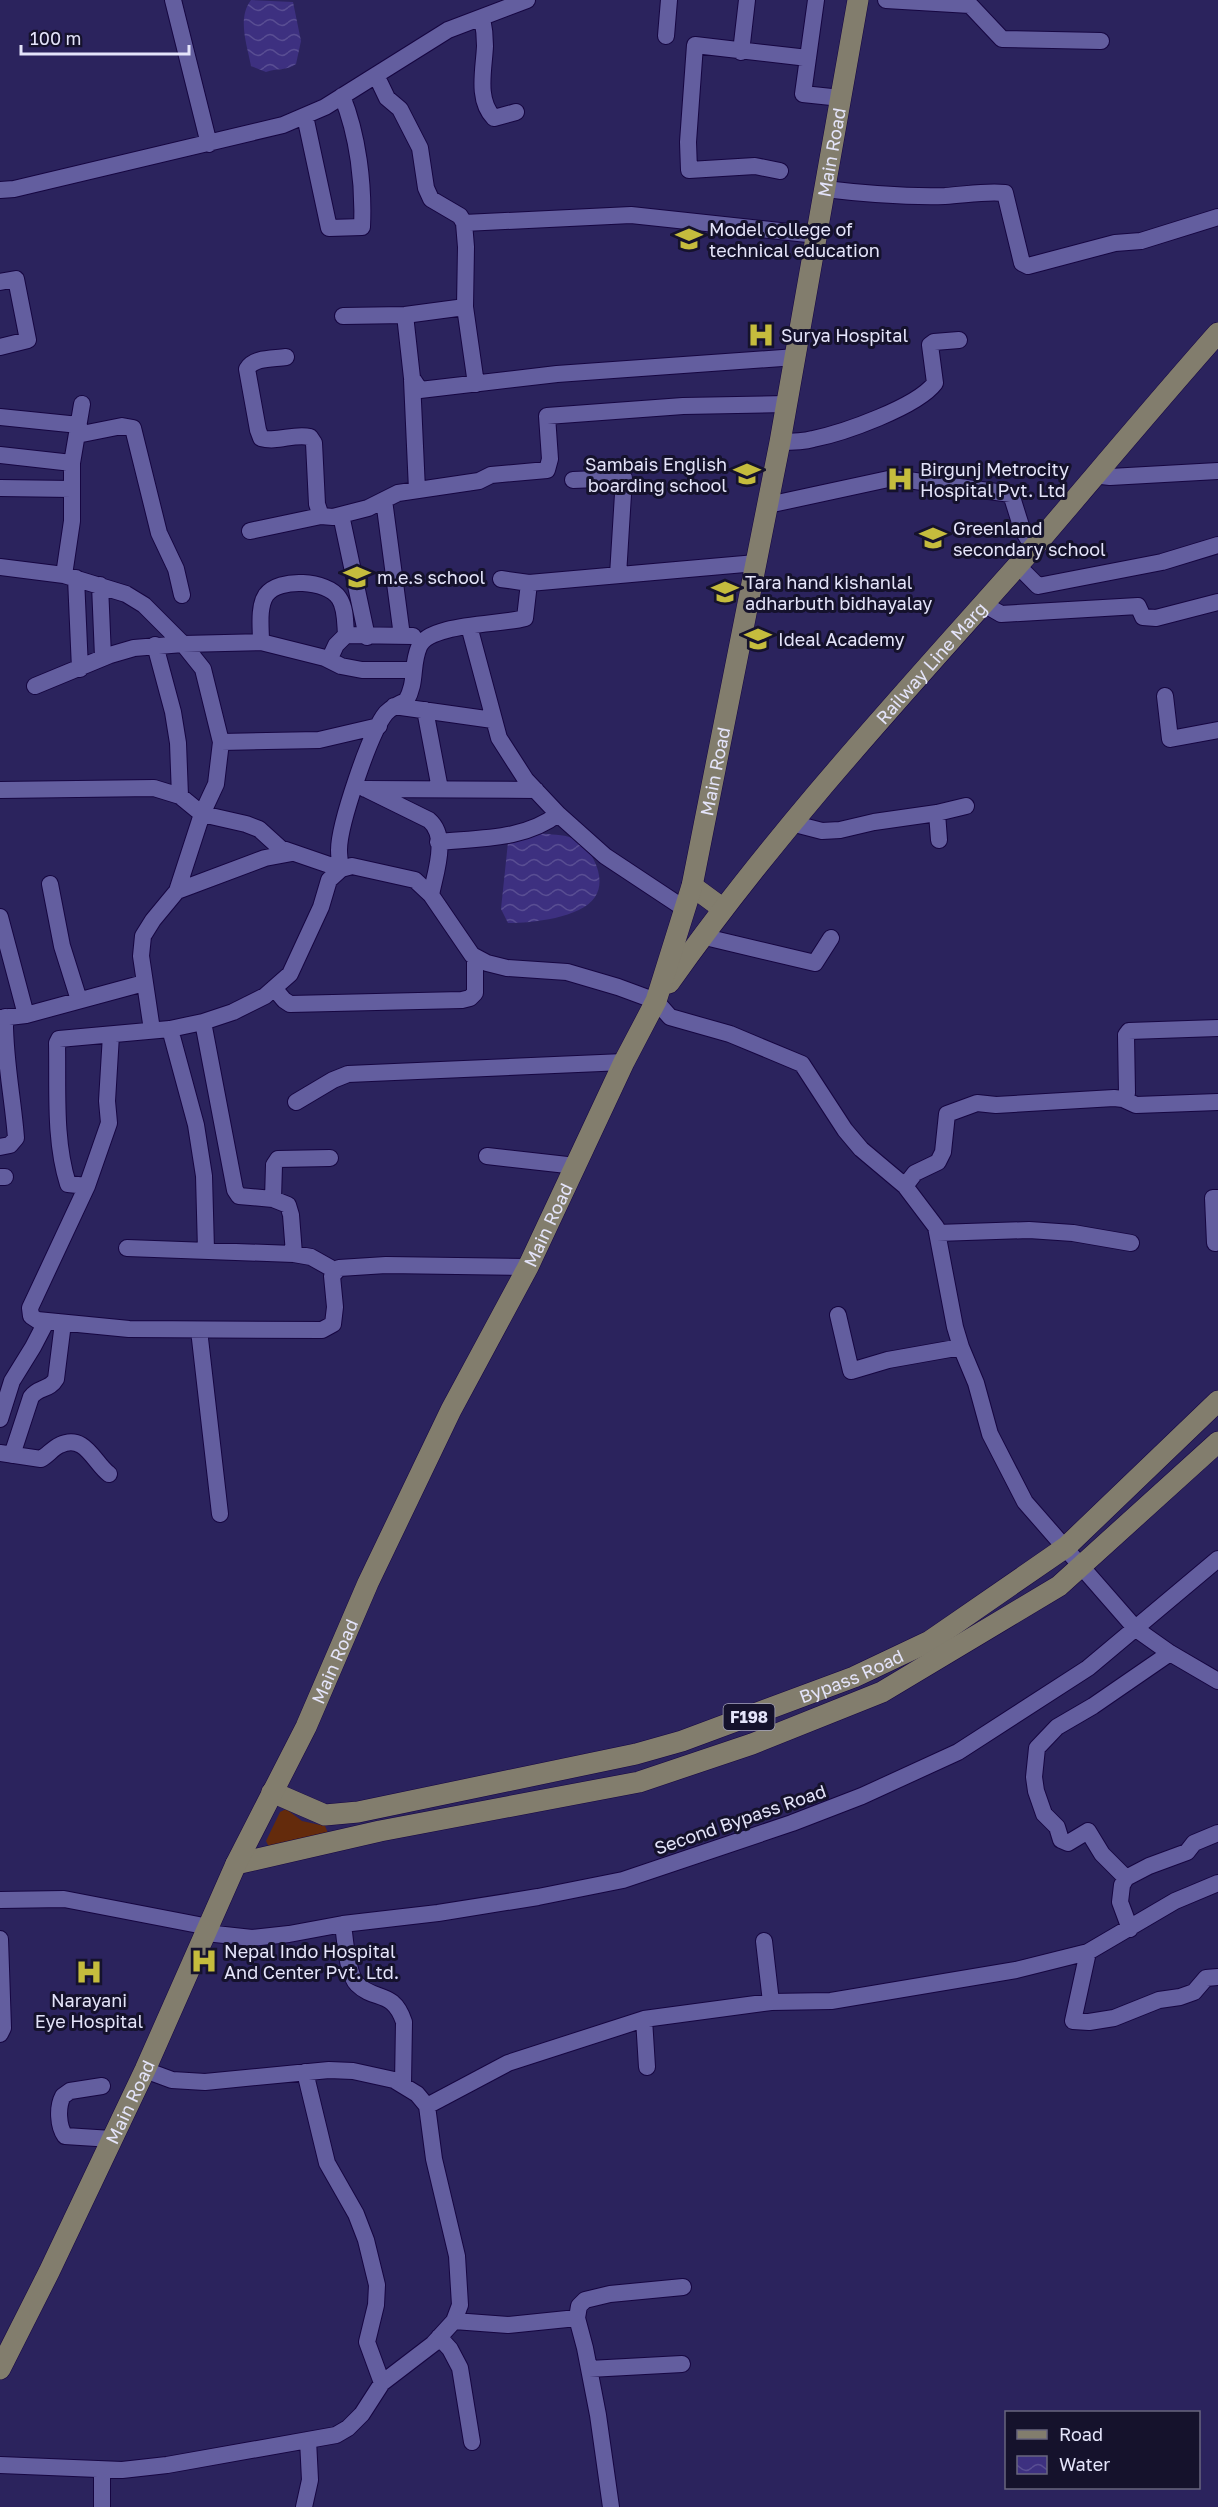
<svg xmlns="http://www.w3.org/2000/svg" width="1218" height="2507" font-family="'Golos Text',sans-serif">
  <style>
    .grass { fill: #642b0c }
    .water { fill: url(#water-waves) }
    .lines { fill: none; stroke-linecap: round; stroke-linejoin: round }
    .minor-casing { stroke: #160641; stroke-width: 18 }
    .major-casing { stroke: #160641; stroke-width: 22 }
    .minor { stroke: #635e9f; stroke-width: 16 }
    .major { stroke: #827d6d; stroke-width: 21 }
    .labels { text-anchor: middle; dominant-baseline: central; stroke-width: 6; stroke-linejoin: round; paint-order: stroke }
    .shield { fill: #15122c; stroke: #a6a5bc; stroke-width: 1.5 }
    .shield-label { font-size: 16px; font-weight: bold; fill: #e4e4fa }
    .street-label { font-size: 18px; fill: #e4e4fa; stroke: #15122c }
    .poi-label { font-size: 18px; fill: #e4e4fa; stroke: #15122c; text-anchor: start }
  </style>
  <defs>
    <pattern id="water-waves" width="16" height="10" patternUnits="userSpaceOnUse" patternTransform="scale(1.5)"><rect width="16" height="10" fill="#3d3080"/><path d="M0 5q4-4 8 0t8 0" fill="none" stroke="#594e93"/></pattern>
  </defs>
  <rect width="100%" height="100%" fill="#2b235d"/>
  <!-- grass -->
  <path class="grass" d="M 286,1809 L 302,1821 L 325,1826 L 328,1833 L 269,1847 L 266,1841 L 280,1812 Z"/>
  <!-- water -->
  <path class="water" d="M 251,0 L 293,2 L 301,41 L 296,64 C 286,71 277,68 266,72 L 251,66 C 247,45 237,18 251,0 Z
    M 540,833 C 550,835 563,834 572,838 C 591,846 608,878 595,897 C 581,918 532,923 508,923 L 501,909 L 508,842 Z"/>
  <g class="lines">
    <defs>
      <path id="minor" d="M 173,0 L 209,144
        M 816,0 L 803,94 L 841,98
        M 886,0 L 970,5 L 1002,39 L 1101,41
        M 482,18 C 484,27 485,37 485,46 C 484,69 476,100 494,118 L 516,112
        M 666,36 L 669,0
        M 741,52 L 747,0
        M 376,75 L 387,98 L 400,109 L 420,148 L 426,188 L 431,199 L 460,216 L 464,223
        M 305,116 L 329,228 L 362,227 C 364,185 358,135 342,96
        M 780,171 L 755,166 L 689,170 L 688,142 L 695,45 L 808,58
        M 825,189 C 866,194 904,197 945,196 C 965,195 984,191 1005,193 L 1022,263 L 1028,266 L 1115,243 L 1141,241 L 1218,217
        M 0,190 L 14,189 L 283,125 L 325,107 L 448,30 L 527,0
        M 0,282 L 16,279 L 28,340 L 0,347
        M 405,315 L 412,378 L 420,390 L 557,374 L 796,357
        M 343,316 L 405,315 L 465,307
        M 286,357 C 273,359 254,357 247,369 L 258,430 L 261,438 C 278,443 293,433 310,437 L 314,443 L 317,504 L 321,516 L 333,517 L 368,508 L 398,493 L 479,481 L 491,475 L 547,470 L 550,459 L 547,416 L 683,406 L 787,404
        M 412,380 L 417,490
        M 476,384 L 465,307 L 466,247 L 464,223 L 631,215 L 817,235
        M 0,417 L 79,425
        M 77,435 L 122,426 L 133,428 L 159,533 L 176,569 L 182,595
        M 780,442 C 791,442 802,442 813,439 C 843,433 917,407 935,383 L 930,345 L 934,342 L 959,340
        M 0,455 L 72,463
        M 1093,475 L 1110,477 L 1218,471
        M 573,480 L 624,478 L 618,575
        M 0,488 L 72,489
        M 384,500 L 402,636
        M 768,505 L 893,478 L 1011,494 L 1022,529 L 1033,547
        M 341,515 L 367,637
        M 250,531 L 321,516
        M 1016,564 L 1038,586 L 1162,562 L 1218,545
        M 0,567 L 64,575 L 126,594 L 144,605 L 183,644 L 203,669 L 221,742 L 216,784 L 202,814 L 177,891 L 153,920 L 143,936 L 141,956 L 152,1030
        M 64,575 L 72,521 L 72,463 L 82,404
        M 76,578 L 80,669
        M 501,579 L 529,583
        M 100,585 L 103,657
        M 982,603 L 1001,614 L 1138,606 L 1143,617 L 1156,618 L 1218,602
        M 469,626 L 499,738 L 526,780 L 558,814 L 605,856 L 685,909
        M 261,642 C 261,628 258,607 266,595 C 279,577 327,580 339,598 C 346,608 345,624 346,635
        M 155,645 L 173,712 L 178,743 L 180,796
        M 329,660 L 336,645 L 346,635 L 413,636
        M 35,686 L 110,655 L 134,648 L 183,644 L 261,642 L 325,658 L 341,666 L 362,670 L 414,670
        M 1165,696 L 1170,739 L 1218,730
        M 394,706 L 493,720
        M 425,710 L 440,789
        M 221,742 L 319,740 L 379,726
        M 365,789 L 536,790
        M 0,790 L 154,788 L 180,796 L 202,814 L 246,824 L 259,829 L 280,848 L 341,869 C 340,863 339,856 339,850 C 339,825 370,732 386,713 C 392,707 398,704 406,701 C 417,682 411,666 419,647 C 428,623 501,625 525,618 L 529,583 L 756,563
        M 368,790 L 429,820 C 449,837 435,873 431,895
        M 937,813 L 939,840
        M 791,823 L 822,831 L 840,830 L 874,822 L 937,813 L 966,806
        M 438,842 C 479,838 525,840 558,814
        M 50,884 L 62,946 L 79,1000
        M 177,891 L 265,858 L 292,853
        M 0,917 L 26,1015
        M 701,936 L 815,963 L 831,938
        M 274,988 L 284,1000 L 290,1004 L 462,1000 L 470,998 L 475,993 L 475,957
        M 0,1018 L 26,1015 L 144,983
        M 203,1022 L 235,1190 L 239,1196 L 273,1199 L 288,1205 L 291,1215 L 294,1254
        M 170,1029 L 196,1125 L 204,1176 L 206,1250
        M 111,1035 L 107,1101 L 109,1123 L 87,1186 L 30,1308 L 31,1316 L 37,1320 L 129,1329 L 322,1330 L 333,1324 L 335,1307 L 332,1276 L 339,1268 L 386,1265 L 528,1267
        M 1123,1099 L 1136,1105 L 1218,1102
        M 296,1102 L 333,1080 L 348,1074 L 624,1062
        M 0,1147 L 10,1145 L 16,1138 C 13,1098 4,1057 5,1017
        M 487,1156 L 576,1166
        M 0,1177 L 5,1177
        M 87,1186 L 68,1184 C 54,1140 58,1089 57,1043 L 59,1039 L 170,1029 L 203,1022 L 233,1012 L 265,996 L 290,974 L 321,907 L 329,880 L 341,869 L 352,866 L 415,880 L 431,895 L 472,955 L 487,963 L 507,968 L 567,972 L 618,987 L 656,1001 L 670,1017 L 730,1034 L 802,1064 L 845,1130 L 861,1149 L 905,1186 L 936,1227 L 955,1327 L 961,1347 L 976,1383 L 990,1434 L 1025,1502 L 1136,1629 L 1170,1653 L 1218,1681
        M 905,1186 L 915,1173 L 938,1162 L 943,1152 L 947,1114 L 977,1103 L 996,1105 L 1114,1098 L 1123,1099 L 1127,1093 L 1126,1035 L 1129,1031 L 1218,1028
        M 273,1199 L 274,1165 L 278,1159 L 330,1158
        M 937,1233 L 1029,1230 L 1073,1233 L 1131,1243
        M 1215,1243 L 1213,1198 L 1218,1198
        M 127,1248 L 294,1254 L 311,1257 L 336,1271
        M 838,1315 L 851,1371 L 888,1360 L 961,1347
        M 199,1330 L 220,1514
        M 0,1419 L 12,1381 L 33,1347 L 46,1322
        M 0,1453 L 41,1459 C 48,1455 53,1448 60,1445 C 85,1433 94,1463 109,1474
        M 12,1455 L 31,1397 C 38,1387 50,1390 56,1379 L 63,1323
        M 1126,1878 L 1102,1854 L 1088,1831 L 1068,1843 L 1061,1840 L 1057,1827 L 1044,1814 L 1036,1791 L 1034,1777 L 1037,1748 L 1057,1727 L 1093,1706 L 1170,1653
        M 0,1900 L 64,1899 L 209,1927
        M 343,1924 C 345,1938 347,1974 357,1984 C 375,2002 393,1989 404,2022 L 403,2084
        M 1130,1929 L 1120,1902 L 1122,1885 L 1126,1878 L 1149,1866 L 1187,1852 L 1194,1843 L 1218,1833
        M 206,1933 L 252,1938 L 289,1934 L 343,1924 L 438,1913 L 538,1897 L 623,1880 L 792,1823 L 862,1796 L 958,1752 L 1088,1668 L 1218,1559
        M 0,1939 L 3,2028 L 0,2034
        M 764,1941 L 771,2002
        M 1088,1952 L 1073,2021 L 1089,2022 L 1114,2018 L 1159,2000 L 1180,1997 L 1194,1992 L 1206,1978 L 1218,1977
        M 644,2019 L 647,2067
        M 305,2072 L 327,2163 L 356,2214 L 366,2240 L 377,2285 L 376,2305 L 367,2342 L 382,2383
        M 102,2086 L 70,2091 L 63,2096 C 57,2107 58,2126 65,2136 L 112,2139
        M 427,2106 L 508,2063 L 644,2019 L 771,2002 L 831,2001 L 1016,1970 L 1088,1952 L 1175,1901 L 1218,1883
        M 454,2321 L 508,2325 L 577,2318
        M 439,2337 L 450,2349 L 460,2368 L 472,2442
        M 589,2369 L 682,2364
        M 0,2465 L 122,2470 L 167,2465 L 336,2435 L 348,2428 L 362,2414 L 382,2383 L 433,2344 L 454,2321 L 460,2305 L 457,2256 L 434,2159 L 427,2106 L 417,2094 L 394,2080 L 353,2071 L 329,2070 L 205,2082 L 172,2080 L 145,2070
        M 102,2507 L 102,2470
        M 304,2507 L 310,2480 L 308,2440
        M 611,2507 L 598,2415 L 585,2348 L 577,2318 L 579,2306 L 585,2300 L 610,2294 L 683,2287"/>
      <g id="major">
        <path d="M 692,886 L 722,908"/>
        <path id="s1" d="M 669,983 C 779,827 909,688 1035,546 C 1096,475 1156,403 1218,333"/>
        <path id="s2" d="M 272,1792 L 325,1815 L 358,1812 L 636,1754 L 682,1741 L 854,1677 L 930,1641 L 1066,1547 L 1218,1401"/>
        <path d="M 236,1864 L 380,1831 L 639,1782 L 752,1744 L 882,1692 L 1059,1586 L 1218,1442"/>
        <path id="s3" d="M 0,2369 L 49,2272 L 145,2070 L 236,1864 L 306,1727 L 368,1583 L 451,1410 L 528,1267 L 624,1062 L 656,1001 L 692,886 L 780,442 L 858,0"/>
      </g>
    </defs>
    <!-- minor casing -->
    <use href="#minor" class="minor-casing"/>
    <!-- major casing -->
    <use href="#major" class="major-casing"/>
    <!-- minor -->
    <use href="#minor" class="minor"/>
    <!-- major -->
    <use href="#major" class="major"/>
  </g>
  <!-- icons -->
  <defs>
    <symbol id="school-bare" viewBox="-9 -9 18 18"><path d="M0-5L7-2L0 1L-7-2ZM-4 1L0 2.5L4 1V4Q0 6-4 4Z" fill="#c5bc3d" stroke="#15122c" stroke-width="2.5" paint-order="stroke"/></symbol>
    <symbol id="hospital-bare" viewBox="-9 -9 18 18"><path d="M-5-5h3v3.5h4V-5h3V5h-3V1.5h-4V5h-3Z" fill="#c5bc3d" stroke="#15122c" stroke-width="2.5" paint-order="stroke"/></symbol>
  </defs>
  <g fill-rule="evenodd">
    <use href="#school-bare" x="670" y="220" width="38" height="38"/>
    <use href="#hospital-bare" x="742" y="316" width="38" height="38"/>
    <use href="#school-bare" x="728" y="455" width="38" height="38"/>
    <use href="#hospital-bare" x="881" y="460" width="38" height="38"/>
    <use href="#school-bare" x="914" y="519" width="38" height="38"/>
    <use href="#school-bare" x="338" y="558" width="38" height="38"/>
    <use href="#school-bare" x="706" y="573" width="38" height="38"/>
    <use href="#school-bare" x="739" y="620" width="38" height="38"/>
    <use href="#hospital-bare" x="185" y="1942" width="38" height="38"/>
    <use href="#hospital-bare" x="70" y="1953" width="38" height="38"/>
  </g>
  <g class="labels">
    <!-- shield labels -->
    <rect class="shield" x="723.5" y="1704" width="51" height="26" rx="4.5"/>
    <g class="shield-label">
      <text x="749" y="1717">F198</text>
    </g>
    <!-- street labels -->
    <g class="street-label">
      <text stroke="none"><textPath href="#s3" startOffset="2385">Main Road</textPath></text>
      <text stroke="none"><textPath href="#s1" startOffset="414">Railway Line Marg</textPath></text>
      <text stroke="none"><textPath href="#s3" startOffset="1755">Main Road</textPath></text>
      <text stroke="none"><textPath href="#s3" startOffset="1269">Main Road</textPath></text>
      <text stroke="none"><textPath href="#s3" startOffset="783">Main Road</textPath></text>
      <text stroke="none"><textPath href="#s2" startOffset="604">Bypass Road</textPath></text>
      <text transform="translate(740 1819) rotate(-19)">Second Bypass Road</text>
      <text stroke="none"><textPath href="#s3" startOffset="297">Main Road</textPath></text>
    </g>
    <!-- poi labels -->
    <g class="poi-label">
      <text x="709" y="229">Model college of<tspan x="709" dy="21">technical education</tspan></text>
      <text x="781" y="335">Surya Hospital</text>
      <text x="727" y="464" text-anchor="end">Sambais English<tspan x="727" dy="21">boarding school</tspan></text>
      <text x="920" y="469">Birgunj Metrocity<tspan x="920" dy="21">Hospital Pvt. Ltd</tspan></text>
      <text x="953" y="528">Greenland<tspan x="953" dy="21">secondary school</tspan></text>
      <text x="377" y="577">m.e.s school</text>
      <text x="745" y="582">Tara hand kishanlal<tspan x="745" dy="21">adharbuth bidhayalay</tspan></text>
      <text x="778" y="639">Ideal Academy</text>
      <text x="224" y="1951">Nepal Indo Hospital<tspan x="224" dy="21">And Center Pvt. Ltd.</tspan></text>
      <text x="89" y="2000" text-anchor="middle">Narayani<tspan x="89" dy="21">Eye Hospital</tspan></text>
    </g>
  </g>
  <!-- legend -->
  <rect x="1005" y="2411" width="195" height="78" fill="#15122c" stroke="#68667e" stroke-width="1.5"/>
  <rect x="1017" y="2430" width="30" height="9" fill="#827d6d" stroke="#68667e" stroke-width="1.5"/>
  <text x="1059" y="2441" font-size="18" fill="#e4e4fa">Road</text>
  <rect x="1017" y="2456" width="30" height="18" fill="url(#water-waves)" stroke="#68667e" stroke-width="1.5"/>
  <text x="1059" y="2471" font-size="18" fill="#e4e4fa">Water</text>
  <!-- scale -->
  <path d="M21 45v9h168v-9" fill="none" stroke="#e4e4fa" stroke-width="3"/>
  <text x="30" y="45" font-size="18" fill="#e4e4fa" stroke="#15122c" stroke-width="4.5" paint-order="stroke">100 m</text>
</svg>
